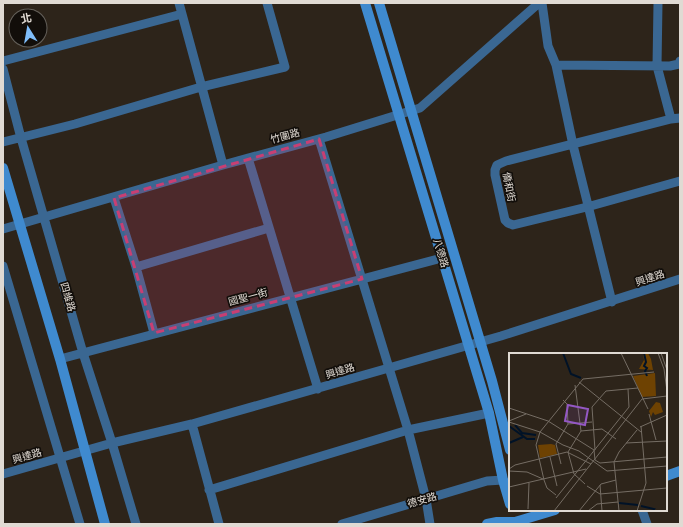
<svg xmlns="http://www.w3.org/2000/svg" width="683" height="527" font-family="Ubuntu,'Noto Sans TC',sans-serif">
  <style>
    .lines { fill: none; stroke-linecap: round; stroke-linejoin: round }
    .street { stroke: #3a6792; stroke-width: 9 }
    .secondary { stroke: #3f8acf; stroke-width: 10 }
    .marked { fill: #c83f73; fill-opacity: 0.2; stroke: #c83f73; stroke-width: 3; stroke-dasharray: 8 5; stroke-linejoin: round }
    .labels { text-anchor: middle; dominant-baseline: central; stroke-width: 3.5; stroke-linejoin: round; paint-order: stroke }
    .street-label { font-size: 10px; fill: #e0dad3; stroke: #120e0a }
    .inset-river { fill: none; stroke: #001227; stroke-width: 2 }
    .inset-road { fill: none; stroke: #756d64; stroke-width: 1 }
    .view { fill: #9458c4; fill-opacity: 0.15; stroke: #9458c4; stroke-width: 2 }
    .inset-edge { fill: none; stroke: #e0dad3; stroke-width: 2 }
  </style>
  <rect width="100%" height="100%" fill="#2d241a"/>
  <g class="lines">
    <!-- street -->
    <path class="street" d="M 179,3 L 223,165
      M 542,3 L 548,46 L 556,65 L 573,145 L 612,302
      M 658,3 L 657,66 L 671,119
      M 3,61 L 182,14
      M 556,65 L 670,66 L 679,64 L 680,61
      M 3,69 L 21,138 L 83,353 L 112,443 L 136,524
      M 680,118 L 671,119 L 506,161 L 497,165 L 495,170 L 495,175 L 505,220 L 508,223 L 513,225 L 587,207 L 680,181
      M 319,139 L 408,430 L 426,499 L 430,524
      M 3,142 L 75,124 L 201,87 L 285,67 L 267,3
      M 248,158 L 318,389
      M 114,198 L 136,267 L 154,333
      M 3,229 L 223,165 L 326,137 L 420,108 L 539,3
      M 3,266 L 80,524
      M 136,267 L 269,228
      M 60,359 L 442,258
      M 192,424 L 219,524
      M 3,474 L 112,443 L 192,424 L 501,336 L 680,279
      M 209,490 L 408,430 L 489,413
      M 642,510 L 647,524
      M 342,524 L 487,481 L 503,480"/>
    <!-- secondary -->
    <path class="secondary" d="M 365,3 L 489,413 L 503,480 L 510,504
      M 379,3 L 492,381 L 510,450
      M 3,168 L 60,359 L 105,524
      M 666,476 L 680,471
      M 487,524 L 497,522 L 515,522 L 555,510"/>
  </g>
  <!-- marked area -->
  <path class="marked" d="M 319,139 L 362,279 L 154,333 L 114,198 Z"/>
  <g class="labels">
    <!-- street labels -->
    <g class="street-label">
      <text transform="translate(285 136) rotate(-15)">竹圍路</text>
      <text transform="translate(509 187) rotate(79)">僑和街</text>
      <text transform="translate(441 253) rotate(73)">八德路</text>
      <text transform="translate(650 278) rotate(-18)">興達路</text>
      <text transform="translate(68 297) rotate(74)">四維路</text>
      <text transform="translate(248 297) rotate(-15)">國聖一街</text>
      <text transform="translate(340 371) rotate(-17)">興達路</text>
      <text transform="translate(27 456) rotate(-16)">興達路</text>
      <text transform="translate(422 500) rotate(-16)">德安路</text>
    </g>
  </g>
  <!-- overview -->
  <g transform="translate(509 353)">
    <rect width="158" height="158" fill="#2d241a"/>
    <path d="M 134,0 L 139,0 L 142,6 L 144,17 L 130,16 L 135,7 ZM 146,20 L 147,43 L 133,44 L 124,23 ZM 147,49 L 151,50 L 154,59 L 146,62 L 144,59 L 142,64 L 140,58 ZM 42,91 L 46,92 L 48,101 L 31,105 L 29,92 Z" fill="#6e4202"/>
    <path class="inset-river" d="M 54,0 L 62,21 L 72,25M 135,0 L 137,9 L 135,13 L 138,15 L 136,18 L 138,23M 6,72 L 13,80 L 27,82M 0,73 L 18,86 L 26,86M 0,90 L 14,84M 110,150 L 129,152M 132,153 L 145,156 L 143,158"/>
    <path class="inset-road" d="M 112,0 L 139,56M 149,0 L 155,16 L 158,38M 152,0 L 158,17M 145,19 L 74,26 L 31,79 L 54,92 L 70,98 L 98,118 L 158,113M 70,29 L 132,79M 66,32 L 72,78 L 59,99 L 65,121 L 76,131M 0,55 L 39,68 L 85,97 L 86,107 L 91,110 L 158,104M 140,61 L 147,87M 0,68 L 17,61M 0,69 L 31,79 L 27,92 L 35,127 L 38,135 L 47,142M 59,71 L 83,69M 131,74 L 158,62M 72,78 L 93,76 L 107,86M 117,90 L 158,88M 86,97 L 83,54 L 97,38 L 129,35M 41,104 L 48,133M 105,109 L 110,158M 105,109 L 110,99 L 128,77M 52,111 L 47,91 L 59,71 L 58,51 L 54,47M 0,116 L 6,112 L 58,99 L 82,111M 0,118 L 18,119 L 34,126M 91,132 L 93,158M 78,133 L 91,141 L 158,135M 0,134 L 77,116M 47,145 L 120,54 L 119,36M 19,156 L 20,130M 45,158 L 133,46 L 158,43M 70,158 L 92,131 L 107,127M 79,158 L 88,151 L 109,149M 128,158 L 137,130 L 132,73"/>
    <path class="view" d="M 59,52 L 79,56 L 76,72 L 56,68 Z"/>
    <rect width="158" height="158" class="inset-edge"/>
  </g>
  <!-- border -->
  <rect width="683" height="527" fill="none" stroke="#e0dad3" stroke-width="8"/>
  <!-- north arrow -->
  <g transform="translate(28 28) rotate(349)"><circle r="19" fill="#120e0a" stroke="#64605a"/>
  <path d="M0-3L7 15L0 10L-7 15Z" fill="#7fbdfa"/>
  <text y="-6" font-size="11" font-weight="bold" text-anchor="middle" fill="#e0dad3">北</text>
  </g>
</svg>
